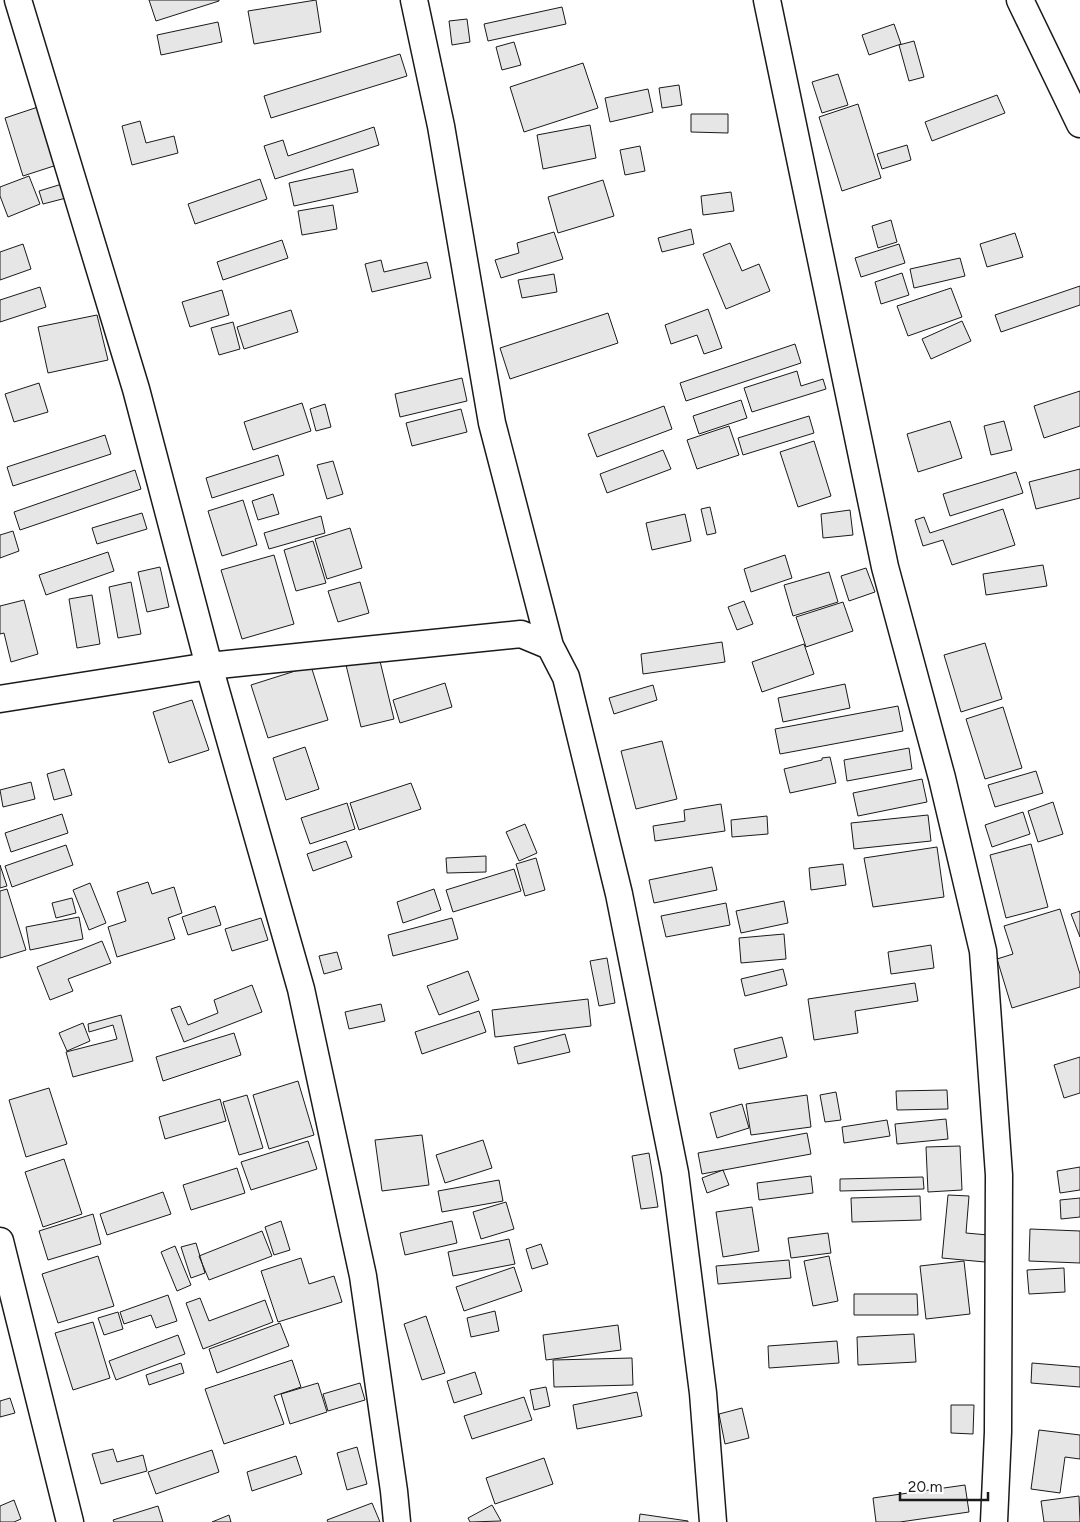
<svg xmlns="http://www.w3.org/2000/svg" width="1080" height="1522" font-family="Figtree,sans-serif">
  <style>
    .building { fill: #e6e6e6; stroke: #1a1a1a }
    .lines { fill: none; stroke-linecap: round; stroke-linejoin: round }
    .street-casing { stroke: #1a1a1a; stroke-width: 29 }
    .street { stroke: #fff; stroke-width: 26 }
  </style>
  <rect width="100%" height="100%" fill="#fff"/>
  <!-- building -->
  <path class="building" d="M 149,0 L 219,0 L 219,1 L 156,21 Z
    M 316,0 L 321,32 L 254,44 L 248,11 Z
    M 562,7 L 566,24 L 488,41 L 484,24 Z
    M 467,19 L 470,42 L 452,45 L 449,21 Z
    M 218,22 L 222,42 L 161,55 L 157,35 Z
    M 894,24 L 901,44 L 869,55 L 862,35 Z
    M 914,41 L 924,77 L 909,81 L 899,45 Z
    M 514,42 L 521,65 L 502,70 L 496,47 Z
    M 400,54 L 407,76 L 271,118 L 264,96 Z
    M 583,63 L 598,108 L 524,132 L 510,87 Z
    M 838,74 L 848,105 L 822,113 L 812,82 Z
    M 679,85 L 682,105 L 662,108 L 659,88 Z
    M 648,89 L 653,112 L 610,122 L 605,98 Z
    M 997,95 L 1005,113 L 932,141 L 925,122 Z
    M 858,104 L 881,178 L 842,191 L 819,117 Z
    M 44,105 L 63,163 L 23,176 L 5,118 Z
    M 691,114 L 728,114 L 728,133 L 691,132 Z
    M 140,121 L 146,143 L 174,136 L 178,153 L 132,165 L 122,126 Z
    M 590,125 L 596,158 L 543,169 L 537,135 Z
    M 374,127 L 379,145 L 275,179 L 264,146 L 283,140 L 288,156 Z
    M 907,145 L 911,160 L 882,169 L 877,154 Z
    M 640,146 L 645,171 L 625,175 L 620,150 Z
    M 353,169 L 358,192 L 294,206 L 289,183 Z
    M 29,176 L 40,204 L 8,217 L 0,196 L 0,187 Z
    M 260,179 L 267,199 L 195,224 L 188,204 Z
    M 603,180 L 614,216 L 558,233 L 548,197 Z
    M 62,184 L 66,198 L 43,204 L 39,191 Z
    M 731,192 L 734,211 L 703,215 L 701,196 Z
    M 333,205 L 337,229 L 302,235 L 298,211 Z
    M 891,220 L 897,242 L 878,248 L 872,226 Z
    M 691,229 L 694,244 L 662,252 L 658,238 Z
    M 554,232 L 563,259 L 501,278 L 495,260 L 519,253 L 517,243 Z
    M 1015,233 L 1023,257 L 987,267 L 980,244 Z
    M 282,240 L 288,258 L 223,280 L 217,262 Z
    M 730,243 L 742,271 L 759,264 L 770,291 L 726,309 L 703,254 Z
    M 23,244 L 31,269 L 0,280 L 0,252 Z
    M 899,244 L 905,263 L 861,277 L 855,258 Z
    M 960,258 L 965,276 L 914,288 L 910,269 Z
    M 381,260 L 384,272 L 427,262 L 431,278 L 372,292 L 365,264 Z
    M 902,273 L 909,295 L 881,304 L 875,282 Z
    M 554,274 L 557,292 L 522,298 L 518,280 Z
    M 1080,286 L 1080,305 L 1001,332 L 995,315 Z
    M 40,287 L 46,307 L 0,322 L 0,300 Z
    M 951,288 L 962,317 L 908,336 L 897,306 Z
    M 222,290 L 229,315 L 190,327 L 182,302 Z
    M 708,309 L 722,348 L 704,354 L 697,335 L 671,344 L 665,325 Z
    M 291,310 L 298,332 L 244,349 L 237,327 Z
    M 608,313 L 618,343 L 510,379 L 500,348 Z
    M 97,315 L 108,360 L 48,373 L 38,327 Z
    M 962,321 L 971,341 L 931,359 L 922,339 Z
    M 233,322 L 240,349 L 219,355 L 211,328 Z
    M 795,344 L 801,363 L 686,401 L 680,383 Z
    M 797,371 L 801,386 L 823,379 L 826,389 L 752,412 L 744,388 Z
    M 462,378 L 467,401 L 400,417 L 395,394 Z
    M 39,383 L 48,412 L 14,422 L 5,394 Z
    M 1080,391 L 1080,426 L 1044,438 L 1034,406 Z
    M 741,400 L 747,418 L 699,434 L 693,416 Z
    M 302,403 L 311,431 L 253,450 L 244,422 Z
    M 325,404 L 331,427 L 316,431 L 310,409 Z
    M 664,406 L 672,429 L 597,457 L 588,434 Z
    M 461,409 L 467,432 L 412,446 L 406,423 Z
    M 809,416 L 814,433 L 743,455 L 738,438 Z
    M 950,421 L 962,458 L 918,472 L 907,434 Z
    M 1004,421 L 1012,450 L 991,455 L 984,426 Z
    M 729,426 L 739,455 L 697,469 L 687,440 Z
    M 105,435 L 111,454 L 13,486 L 7,467 Z
    M 814,441 L 831,496 L 798,507 L 780,452 Z
    M 663,450 L 671,469 L 607,493 L 600,474 Z
    M 278,455 L 284,475 L 212,498 L 206,478 Z
    M 333,461 L 343,494 L 327,499 L 317,465 Z
    M 1080,469 L 1080,498 L 1036,509 L 1029,482 Z
    M 135,470 L 141,489 L 20,530 L 14,512 Z
    M 1016,472 L 1023,493 L 950,516 L 943,494 Z
    M 273,494 L 279,514 L 258,520 L 252,501 Z
    M 243,500 L 257,545 L 222,556 L 208,511 Z
    M 710,507 L 716,533 L 707,535 L 701,509 Z
    M 1003,509 L 1015,545 L 952,565 L 943,540 L 923,546 L 915,520 L 924,517 L 930,533 Z
    M 850,510 L 853,535 L 823,538 L 821,514 Z
    M 142,513 L 147,529 L 97,544 L 92,528 Z
    M 685,514 L 691,541 L 652,550 L 646,523 Z
    M 321,516 L 325,533 L 269,549 L 264,533 Z
    M 350,528 L 362,568 L 327,579 L 315,539 Z
    M 13,531 L 19,551 L 0,558 L 0,535 Z
    M 313,541 L 326,583 L 296,591 L 284,550 Z
    M 108,552 L 114,571 L 46,595 L 39,575 Z
    M 274,555 L 294,624 L 242,639 L 221,570 Z
    M 785,555 L 792,578 L 751,592 L 744,569 Z
    M 1043,565 L 1047,586 L 986,595 L 983,574 Z
    M 160,567 L 169,607 L 147,612 L 138,572 Z
    M 866,568 L 875,592 L 849,601 L 841,576 Z
    M 829,572 L 838,602 L 793,616 L 784,585 Z
    M 131,582 L 141,634 L 118,638 L 109,587 Z
    M 360,582 L 369,613 L 338,622 L 328,591 Z
    M 92,595 L 100,644 L 77,648 L 69,599 Z
    M 24,600 L 38,654 L 11,662 L 4,633 L 0,634 L 0,606 Z
    M 744,601 L 753,624 L 737,630 L 728,607 Z
    M 843,602 L 853,631 L 806,647 L 796,617 Z
    M 722,642 L 725,662 L 643,674 L 641,654 Z
    M 985,643 L 1002,699 L 961,712 L 944,655 Z
    M 804,644 L 814,674 L 762,692 L 752,662 Z
    M 379,657 L 394,719 L 361,727 L 346,665 Z
    M 311,666 L 328,720 L 268,738 L 251,685 Z
    M 445,683 L 452,707 L 400,723 L 393,700 Z
    M 845,684 L 850,708 L 783,722 L 778,698 Z
    M 653,685 L 657,700 L 614,714 L 609,698 Z
    M 192,700 L 209,750 L 169,763 L 153,712 Z
    M 898,706 L 903,731 L 780,754 L 775,729 Z
    M 1003,707 L 1022,768 L 985,779 L 966,719 Z
    M 662,741 L 677,799 L 636,809 L 621,751 Z
    M 305,747 L 319,789 L 286,800 L 273,758 Z
    M 909,748 L 912,769 L 847,781 L 844,760 Z
    M 830,757 L 836,783 L 790,793 L 784,769 L 822,760 L 822,758 Z
    M 64,769 L 72,795 L 54,800 L 47,774 Z
    M 1036,771 L 1043,793 L 995,807 L 988,785 Z
    M 922,779 L 927,802 L 858,816 L 853,793 Z
    M 31,782 L 35,799 L 3,807 L 0,790 Z
    M 411,783 L 421,809 L 359,830 L 350,803 Z
    M 1053,802 L 1063,834 L 1038,842 L 1028,811 Z
    M 347,803 L 355,829 L 310,844 L 301,818 Z
    M 721,804 L 725,831 L 655,841 L 653,826 L 685,821 L 684,810 Z
    M 1023,812 L 1030,834 L 992,847 L 985,825 Z
    M 62,814 L 68,833 L 11,852 L 5,833 Z
    M 928,815 L 931,841 L 854,849 L 851,823 Z
    M 767,816 L 768,834 L 732,837 L 731,820 Z
    M 525,824 L 537,853 L 519,861 L 506,832 Z
    M 346,841 L 352,857 L 313,871 L 307,854 Z
    M 1031,844 L 1048,907 L 1006,918 L 990,855 Z
    M 66,845 L 73,865 L 12,887 L 5,866 Z
    M 937,847 L 944,897 L 873,907 L 864,858 Z
    M 486,856 L 486,872 L 447,873 L 446,858 Z
    M 536,858 L 545,890 L 525,896 L 516,864 Z
    M 843,864 L 846,885 L 811,890 L 809,868 Z
    M 0,865 L 7,886 L 0,888 Z
    M 712,867 L 717,890 L 654,903 L 649,880 Z
    M 514,869 L 521,891 L 453,912 L 446,890 Z
    M 148,882 L 152,894 L 174,887 L 182,913 L 168,918 L 175,939 L 117,957 L 108,927 L 126,921 L 117,892 Z
    M 90,883 L 106,923 L 89,930 L 73,890 Z
    M 7,889 L 26,950 L 0,958 L 0,891 Z
    M 434,889 L 441,910 L 403,923 L 397,902 Z
    M 72,898 L 76,913 L 56,918 L 52,903 Z
    M 784,901 L 788,923 L 741,933 L 736,911 Z
    M 726,903 L 730,925 L 666,937 L 661,916 Z
    M 215,906 L 221,925 L 188,935 L 182,917 Z
    M 1060,909 L 1080,974 L 1080,987 L 1012,1008 L 997,959 L 1013,954 L 1004,926 Z
    M 1080,911 L 1080,937 L 1071,914 Z
    M 79,917 L 83,939 L 30,950 L 26,927 Z
    M 261,918 L 268,940 L 232,951 L 225,929 Z
    M 452,918 L 458,939 L 393,956 L 388,935 Z
    M 784,934 L 786,959 L 741,963 L 739,938 Z
    M 102,941 L 111,963 L 68,979 L 73,991 L 50,1000 L 37,967 Z
    M 931,945 L 934,968 L 891,974 L 888,952 Z
    M 337,952 L 342,969 L 324,974 L 319,956 Z
    M 607,958 L 615,1003 L 599,1006 L 590,961 Z
    M 783,969 L 787,985 L 745,996 L 741,979 Z
    M 468,971 L 479,1000 L 439,1015 L 427,986 Z
    M 915,983 L 918,1001 L 855,1011 L 858,1033 L 814,1040 L 808,999 Z
    M 252,985 L 262,1012 L 184,1042 L 171,1009 L 180,1006 L 188,1025 L 218,1013 L 214,1000 Z
    M 588,999 L 591,1026 L 495,1037 L 492,1010 Z
    M 381,1004 L 385,1021 L 349,1029 L 345,1012 Z
    M 479,1011 L 486,1032 L 422,1054 L 415,1032 Z
    M 121,1015 L 133,1061 L 73,1077 L 66,1052 L 117,1039 L 113,1025 L 89,1032 L 88,1024 Z
    M 83,1023 L 90,1041 L 67,1051 L 59,1033 Z
    M 234,1033 L 241,1055 L 163,1081 L 156,1057 Z
    M 565,1034 L 570,1052 L 518,1064 L 514,1047 Z
    M 782,1037 L 787,1057 L 739,1069 L 734,1049 Z
    M 1080,1057 L 1080,1093 L 1064,1098 L 1054,1065 Z
    M 298,1081 L 314,1135 L 269,1149 L 253,1095 Z
    M 49,1088 L 67,1144 L 26,1157 L 9,1100 Z
    M 947,1090 L 948,1109 L 897,1110 L 896,1091 Z
    M 836,1092 L 841,1120 L 825,1122 L 820,1095 Z
    M 247,1095 L 263,1148 L 239,1155 L 223,1102 Z
    M 807,1095 L 811,1127 L 751,1135 L 746,1104 Z
    M 220,1099 L 226,1121 L 165,1139 L 159,1117 Z
    M 742,1104 L 749,1128 L 717,1138 L 710,1113 Z
    M 946,1119 L 948,1139 L 897,1144 L 895,1124 Z
    M 887,1120 L 890,1136 L 844,1143 L 842,1127 Z
    M 807,1133 L 811,1154 L 702,1174 L 698,1153 Z
    M 422,1135 L 429,1185 L 382,1191 L 375,1140 Z
    M 483,1140 L 492,1168 L 445,1183 L 436,1155 Z
    M 308,1141 L 317,1169 L 251,1190 L 241,1162 Z
    M 960,1146 L 962,1190 L 928,1192 L 926,1147 Z
    M 649,1153 L 658,1207 L 641,1209 L 632,1156 Z
    M 64,1159 L 82,1214 L 43,1227 L 25,1172 Z
    M 1080,1167 L 1080,1190 L 1060,1193 L 1057,1171 Z
    M 237,1168 L 245,1193 L 191,1210 L 183,1185 Z
    M 723,1170 L 729,1185 L 707,1193 L 702,1178 Z
    M 811,1176 L 813,1193 L 759,1200 L 757,1183 Z
    M 923,1177 L 924,1189 L 840,1191 L 840,1179 Z
    M 499,1180 L 503,1201 L 442,1212 L 438,1191 Z
    M 163,1192 L 171,1214 L 107,1235 L 100,1214 Z
    M 948,1195 L 969,1196 L 966,1233 L 988,1235 L 985,1262 L 942,1258 Z
    M 920,1196 L 921,1220 L 852,1222 L 851,1198 Z
    M 1080,1198 L 1080,1217 L 1061,1219 L 1060,1200 Z
    M 506,1202 L 514,1229 L 481,1239 L 473,1212 Z
    M 752,1207 L 759,1251 L 723,1257 L 716,1212 Z
    M 93,1214 L 101,1244 L 48,1260 L 39,1231 Z
    M 281,1221 L 290,1250 L 274,1255 L 265,1227 Z
    M 452,1221 L 457,1243 L 405,1255 L 400,1233 Z
    M 1030,1229 L 1080,1231 L 1080,1263 L 1029,1261 Z
    M 262,1231 L 272,1256 L 209,1280 L 199,1256 Z
    M 828,1233 L 831,1253 L 791,1258 L 788,1238 Z
    M 509,1239 L 515,1264 L 453,1276 L 448,1252 Z
    M 196,1243 L 205,1273 L 191,1278 L 181,1247 Z
    M 541,1244 L 548,1264 L 532,1269 L 526,1249 Z
    M 175,1246 L 191,1285 L 177,1291 L 161,1252 Z
    M 98,1256 L 114,1306 L 58,1323 L 42,1274 Z
    M 829,1256 L 838,1301 L 813,1306 L 804,1261 Z
    M 301,1258 L 309,1284 L 334,1276 L 342,1302 L 278,1322 L 261,1271 Z
    M 789,1260 L 791,1278 L 718,1284 L 716,1266 Z
    M 964,1261 L 970,1314 L 926,1319 L 920,1266 Z
    M 514,1267 L 522,1291 L 464,1311 L 456,1287 Z
    M 1064,1268 L 1065,1292 L 1029,1294 L 1027,1270 Z
    M 854,1294 L 917,1294 L 918,1315 L 854,1315 Z
    M 168,1295 L 177,1321 L 156,1328 L 151,1315 L 124,1324 L 120,1312 Z
    M 200,1298 L 209,1321 L 265,1300 L 273,1322 L 203,1349 L 186,1303 Z
    M 495,1311 L 499,1331 L 471,1337 L 467,1318 Z
    M 118,1312 L 123,1329 L 104,1335 L 98,1318 Z
    M 426,1316 L 445,1373 L 422,1380 L 404,1324 Z
    M 93,1322 L 110,1378 L 73,1390 L 55,1333 Z
    M 280,1323 L 289,1346 L 217,1373 L 209,1349 Z
    M 618,1325 L 621,1350 L 546,1360 L 543,1335 Z
    M 914,1334 L 916,1362 L 858,1365 L 857,1337 Z
    M 178,1335 L 185,1354 L 116,1380 L 109,1361 Z
    M 837,1341 L 839,1363 L 769,1368 L 768,1346 Z
    M 632,1358 L 633,1385 L 554,1387 L 553,1360 Z
    M 292,1360 L 301,1387 L 274,1396 L 284,1424 L 224,1444 L 205,1389 Z
    M 181,1363 L 184,1373 L 149,1385 L 146,1375 Z
    M 1032,1363 L 1080,1367 L 1080,1387 L 1031,1383 Z
    M 475,1372 L 482,1394 L 454,1403 L 447,1381 Z
    M 318,1383 L 327,1412 L 290,1424 L 281,1394 Z
    M 360,1383 L 365,1400 L 328,1411 L 323,1394 Z
    M 546,1387 L 550,1406 L 534,1410 L 530,1390 Z
    M 637,1392 L 642,1416 L 577,1429 L 573,1405 Z
    M 524,1397 L 532,1420 L 472,1439 L 464,1416 Z
    M 10,1398 L 15,1413 L 0,1417 L 0,1401 Z
    M 951,1405 L 974,1405 L 973,1434 L 951,1433 Z
    M 742,1408 L 749,1438 L 725,1444 L 719,1414 Z
    M 1039,1430 L 1080,1435 L 1080,1459 L 1065,1457 L 1060,1493 L 1031,1489 Z
    M 357,1447 L 367,1484 L 347,1490 L 337,1453 Z
    M 113,1449 L 117,1462 L 143,1455 L 147,1471 L 101,1484 L 92,1454 Z
    M 212,1450 L 219,1472 L 156,1494 L 148,1472 Z
    M 296,1456 L 302,1474 L 252,1491 L 247,1472 Z
    M 544,1458 L 553,1484 L 495,1504 L 486,1478 Z
    M 965,1485 L 969,1512 L 900,1522 L 876,1522 L 873,1498 Z
    M 1079,1496 L 1080,1522 L 1044,1522 L 1041,1501 Z
    M 14,1500 L 21,1519 L 14,1522 L 0,1522 L 0,1506 Z
    M 372,1503 L 380,1522 L 328,1522 L 327,1520 Z
    M 492,1505 L 501,1521 L 470,1522 L 468,1518 Z
    M 158,1506 L 163,1522 L 114,1522 L 113,1520 Z
    M 640,1514 L 688,1521 L 688,1522 L 639,1522 Z
    M 229,1515 L 231,1522 L 212,1522 Z"/>
  <g class="lines">
    <defs>
      <path id="street" d="M 18,0 L 136,389 L 209,666 L 301,989 L 363,1276 L 394,1491 L 397,1522
        M 414,0 L 441,126 L 492,423 L 550,646
        M 767,0 L 885,567 L 942,778 L 983,951 L 999,1175 L 998,1432 L 994,1522
        M 1020,0 L 1080,124
        M 0,699 L 209,666 L 521,634 L 550,646 L 566,677 L 619,894 L 675,1173 L 703,1393 L 713,1522
        M 0,1241 L 70,1522"/>
    </defs>
    <!-- street casing -->
    <use href="#street" class="street-casing"/>
    <!-- street -->
    <use href="#street" class="street"/>
  </g>
  <!-- scale -->
  <path d="M900 1492v8h88v-8" fill="none" stroke="#1a1a1a" stroke-width="2.5"/>
  <text x="908" y="1492" font-size="15" fill="#1a1a1a" stroke="#ffffff" stroke-width="4" paint-order="stroke">20 m</text>
</svg>
